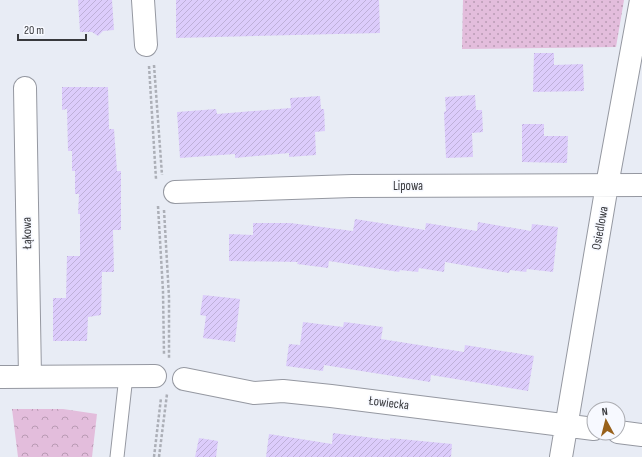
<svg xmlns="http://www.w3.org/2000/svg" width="642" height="457" font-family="'Sofia Sans Condensed',sans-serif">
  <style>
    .grass { fill: url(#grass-dots) }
    .park { fill: url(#park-crowns) }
    .building { fill: url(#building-hatch) }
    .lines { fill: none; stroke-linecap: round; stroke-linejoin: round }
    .service-casing { stroke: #9598a1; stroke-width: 15 }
    .minor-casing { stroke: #9598a1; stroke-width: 24 }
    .path { stroke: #acafb7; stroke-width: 2.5; stroke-dasharray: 3 2; stroke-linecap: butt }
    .service { stroke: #fff; stroke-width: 13 }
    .minor { stroke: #fff; stroke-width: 22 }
    .labels { text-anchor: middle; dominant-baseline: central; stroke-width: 3; stroke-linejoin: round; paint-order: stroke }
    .street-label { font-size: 13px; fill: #38393d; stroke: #f7f9ff }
  </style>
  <defs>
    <pattern id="grass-dots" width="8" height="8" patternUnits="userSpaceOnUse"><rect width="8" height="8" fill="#e3bddc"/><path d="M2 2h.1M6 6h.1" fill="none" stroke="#b99bb4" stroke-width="1.8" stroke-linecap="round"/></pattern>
    <pattern id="park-crowns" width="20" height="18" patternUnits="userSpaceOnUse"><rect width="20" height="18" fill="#e3bddc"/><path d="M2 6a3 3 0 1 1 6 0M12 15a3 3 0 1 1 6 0" fill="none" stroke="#b99bb4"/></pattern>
    <pattern id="building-hatch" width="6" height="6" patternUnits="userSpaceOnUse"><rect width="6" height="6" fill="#dcccfb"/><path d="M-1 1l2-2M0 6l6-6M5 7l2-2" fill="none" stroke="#beb0d8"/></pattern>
  </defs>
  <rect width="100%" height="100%" fill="#e8ecf5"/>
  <!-- grass -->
  <path class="grass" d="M 463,0 L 624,0 L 616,47 L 462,49 Z"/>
  <!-- park -->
  <path class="park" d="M 12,409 L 63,409 L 97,414 L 92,457 L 18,457 Z"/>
  <!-- building -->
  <path class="building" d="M 78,0 L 112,0 L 114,30 L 103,31 L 98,36 L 92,32 L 80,32 Z
    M 176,0 L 379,0 L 380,33 L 176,38 Z
    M 534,53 L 554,53 L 554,65 L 583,64 L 584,91 L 533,92 Z
    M 62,87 L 108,87 L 109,129 L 114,129 L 117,171 L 121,171 L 121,230 L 113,230 L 114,272 L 102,272 L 101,315 L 88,317 L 87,341 L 53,341 L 53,298 L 66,298 L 67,256 L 80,256 L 80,214 L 78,214 L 79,194 L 75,194 L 75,171 L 72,171 L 72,151 L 68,151 L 67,109 L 62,110 Z
    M 475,95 L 476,110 L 482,110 L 483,132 L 472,133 L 473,157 L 446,158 L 444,112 L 446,111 L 445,97 Z
    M 320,96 L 321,109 L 324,109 L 325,131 L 315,132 L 316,155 L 289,157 L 289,153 L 235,158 L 235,154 L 180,158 L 177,112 L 216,109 L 217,114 L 291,108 L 290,98 Z
    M 522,124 L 544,124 L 544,136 L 568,136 L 567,163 L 522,162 Z
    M 355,219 L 425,230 L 426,223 L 477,231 L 478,222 L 531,231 L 532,224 L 558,227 L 553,272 L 527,269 L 526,272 L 510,270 L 509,273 L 445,262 L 444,272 L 419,268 L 418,272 L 400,270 L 399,272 L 329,261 L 328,268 L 297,264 L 298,262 L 229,261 L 229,234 L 253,235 L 253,223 L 290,223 L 353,231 Z
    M 203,295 L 240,299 L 235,342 L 203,338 L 206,316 L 200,315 Z
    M 303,322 L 343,327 L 344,322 L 383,327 L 381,339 L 464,352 L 465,345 L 534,356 L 528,391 L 431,375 L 430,382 L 324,365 L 323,371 L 286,366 L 289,344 L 300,345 Z
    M 333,433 L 390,440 L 390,438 L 452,444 L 451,457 L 266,457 L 269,434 L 332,444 Z
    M 199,438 L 218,441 L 216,457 L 195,457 Z"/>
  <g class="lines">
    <defs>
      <path id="service" d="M 117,457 L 126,376"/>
      <path id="minor" d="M 143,0 L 146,45
        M 25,88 L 30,377
        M 175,192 L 352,186 L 642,185
        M 0,377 L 155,376
        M 184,379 L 254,393 L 283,391 L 331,396 L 594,429
        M 618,432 L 642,435
        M 561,457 L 607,185 L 641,0"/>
    </defs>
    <!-- service casing -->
    <use href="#service" class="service-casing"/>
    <!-- minor casing -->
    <use href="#minor" class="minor-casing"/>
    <!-- path -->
    <path class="path" d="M 154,65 L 162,175
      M 149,66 L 156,179
      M 158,206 L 163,291 L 164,355
      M 164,210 L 169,297 L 169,359
      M 154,457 L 161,398
      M 159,457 L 167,394"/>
    <!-- service -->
    <use href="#service" class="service"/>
    <!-- minor -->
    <use href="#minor" class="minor"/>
  </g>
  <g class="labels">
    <!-- street labels -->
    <g class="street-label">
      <text x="408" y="186">Lipowa</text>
      <text transform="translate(600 228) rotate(-80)">Osiedlowa</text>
      <text transform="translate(27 233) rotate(-91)">Łąkowa</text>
      <text transform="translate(389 403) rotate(7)">Łowiecka</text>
    </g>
  </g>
  <!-- north arrow -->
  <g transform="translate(606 421) rotate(353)"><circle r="19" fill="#f7f9ff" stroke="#abacb1"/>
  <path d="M0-3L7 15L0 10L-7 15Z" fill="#98611b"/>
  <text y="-6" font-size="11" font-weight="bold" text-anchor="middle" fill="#38393d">N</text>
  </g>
  <!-- scale -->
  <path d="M18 34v6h68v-6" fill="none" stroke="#38393d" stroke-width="2"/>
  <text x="24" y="34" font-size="12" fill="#38393d" stroke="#f7f9ff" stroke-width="3" paint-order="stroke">20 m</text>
</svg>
